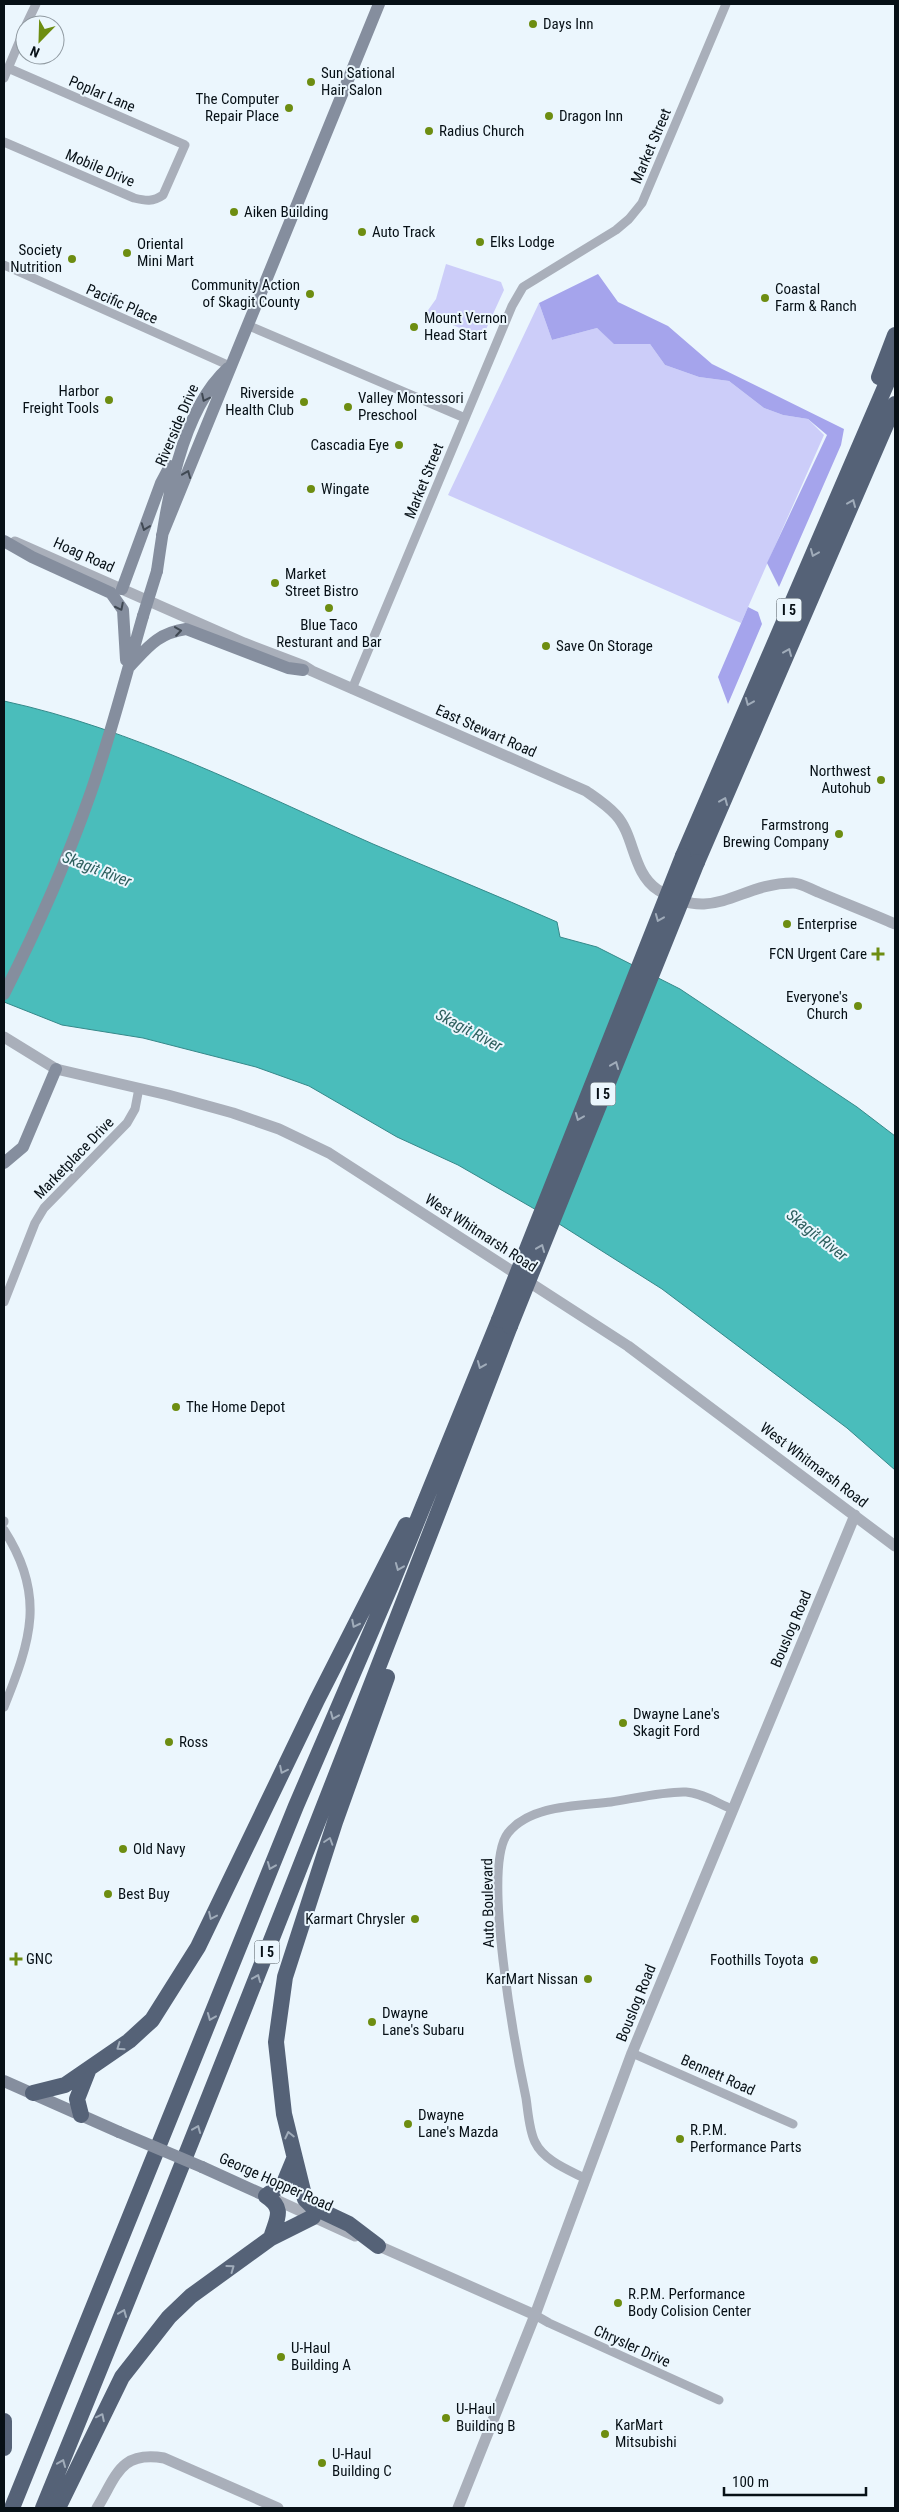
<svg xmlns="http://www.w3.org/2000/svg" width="899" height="2512" font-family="'Roboto Condensed',sans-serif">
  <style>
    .green { fill: #cccdf9 }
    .forest { fill: #a5a4ec }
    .water { fill: #4abdbb; stroke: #36898a }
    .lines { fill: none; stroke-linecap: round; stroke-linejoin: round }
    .minor { stroke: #a9afba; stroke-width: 9 }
    .tertiary { stroke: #a9afba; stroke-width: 11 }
    .secondary { stroke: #858e9e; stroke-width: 12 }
    .motorway { stroke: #556277; stroke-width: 16 }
    .secondary-bridge { stroke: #858e9e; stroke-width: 12 }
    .motorway-bridge { stroke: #556277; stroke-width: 16 }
    .oneway { stroke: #404953 }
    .oneway2 { stroke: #a0acba }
    .poi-dot { fill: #6d8d11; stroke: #ebf6fd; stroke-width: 2 }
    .labels { text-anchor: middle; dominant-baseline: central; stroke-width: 4; stroke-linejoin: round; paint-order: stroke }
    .shield { fill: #ebf6fd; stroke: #4b555b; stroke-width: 1 }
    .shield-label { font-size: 14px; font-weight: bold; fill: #071016 }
    .poi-label { font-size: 15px; fill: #071016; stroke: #ebf6fd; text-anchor: start }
    .street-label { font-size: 15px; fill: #071016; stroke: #ebf6fd }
    .water-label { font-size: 16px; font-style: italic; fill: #2e5f5e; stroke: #ebf6fd }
  </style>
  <rect width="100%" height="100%" fill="#ebf6fd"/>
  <!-- green -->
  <path class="green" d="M 446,264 L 501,282 L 504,290 L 482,338 L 426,313 L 436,299 Z
    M 539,303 L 552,340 L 597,328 L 615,344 L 650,344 L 665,365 L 699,377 L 729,381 L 764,408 L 783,415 L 808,419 L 824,435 L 741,623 L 448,495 Z"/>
  <!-- forest -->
  <path class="forest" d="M 598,274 L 618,302 L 668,326 L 712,364 L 844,429 L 841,445 L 779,587 L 767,563 L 827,435 L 808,419 L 783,415 L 764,408 L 729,381 L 699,377 L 665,365 L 650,344 L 614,344 L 597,328 L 552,340 L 539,303 Z
    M 748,607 L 758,612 L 762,624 L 728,704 L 718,677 Z"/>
  <!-- water -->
  <path class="water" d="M 4,701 C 133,729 253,791 373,844 C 434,870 496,895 557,922 L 560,937 L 597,947 L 680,989 L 857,1107 L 895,1136 L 895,1470 L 847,1428 L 662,1289 L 545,1215 L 458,1165 L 397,1137 L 309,1086 L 256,1067 L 143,1038 L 62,1025 L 4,1002 Z"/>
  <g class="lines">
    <!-- minor -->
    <path class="minor" d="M 26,25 L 36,4
      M 4,78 L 25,28
      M 4,142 L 134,198 C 146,201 153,202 163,195 L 185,145 L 8,68
      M 4,265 L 230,366
      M 247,325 L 465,418
      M 352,689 L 512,306 L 523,287 L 616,230 L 629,219 L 642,203 L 726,4
      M 4,1302 L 35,1223 L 44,1208 L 127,1123 L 135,1109 L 139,1088
      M 4,1521 L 4,1522
      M 4,1530 C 46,1595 31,1640 4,1707
      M 632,2053 L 793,2124
      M 586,2179 C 569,2170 544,2161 535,2142 C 529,2130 528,2111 526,2098 C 516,2051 481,1867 508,1833 C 530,1805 578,1806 611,1802 C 632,1799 665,1791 686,1792 C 702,1793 717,1803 732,1809
      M 535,2315 L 549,2323 L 719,2400"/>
    <!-- tertiary -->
    <path class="tertiary" d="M 15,542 L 244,643 L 304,666 L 312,671 L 586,791 C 596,798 607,805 616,815 C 635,836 632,873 658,890 C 716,925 738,883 793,883 C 801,883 810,889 818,892 C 844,903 870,913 895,924
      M 4,1037 L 56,1069 L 168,1095 L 233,1113 L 279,1129 L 329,1153 L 628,1346 L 895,1546
      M 272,2198 L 355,2236
      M 372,2243 L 535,2315
      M 97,2508 C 117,2475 120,2451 164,2458 L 278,2508
      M 458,2508 L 535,2315 L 632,2053 L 855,1515"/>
    <!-- secondary -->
    <path class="secondary" d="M 162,535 L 379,4
      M 4,541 L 32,557 L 111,593 L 123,610 L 126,660
      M 157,571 C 166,508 179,412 228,368
      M 122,589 L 161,483 L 170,466
      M 130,666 C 148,647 158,633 186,629 L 288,668 L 303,670
      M 4,994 C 37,929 67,861 91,792 C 111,734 126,675 143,616
      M 4,1163 L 23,1147 L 56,1069
      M 4,2081 L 119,2132
      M 202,2167 L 266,2196"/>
    <!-- motorway -->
    <path class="motorway" d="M 879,377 L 895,335
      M 683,856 L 895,364
      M 697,862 L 895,404
      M 33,2093 L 65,2085 L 129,2041 L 152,2020 L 198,1947 L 317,1700 L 406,1525
      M 81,2115 L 77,2099 L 88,2071
      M 271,2238 C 276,2220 286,2209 266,2196 L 284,2183 L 294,2159
      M 378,2246 L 349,2224 L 313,2207 L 305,2199 L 284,2114 L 276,2042 L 285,1977 L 335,1822 L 387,1677
      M 4,2421 L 4,2448
      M 12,2508 L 296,1806 L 391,1585 L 499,1320
      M 43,2508 C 204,2116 358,1722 510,1326
      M 58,2508 L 122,2377 L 169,2317 L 191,2296 L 271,2238 L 313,2217"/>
    <!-- secondary-bridge -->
    <path class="secondary-bridge" d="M 143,616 L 157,571
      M 119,2132 L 202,2167"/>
    <!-- motorway-bridge -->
    <path class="motorway-bridge" d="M 499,1320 L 683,856
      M 510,1326 L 697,862"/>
  </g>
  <!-- one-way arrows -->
  <defs><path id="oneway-chevron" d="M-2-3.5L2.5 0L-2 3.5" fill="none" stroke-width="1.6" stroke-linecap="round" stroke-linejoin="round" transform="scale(1.25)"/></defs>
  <g class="oneway">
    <use href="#oneway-chevron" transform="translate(205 398) rotate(116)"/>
    <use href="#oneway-chevron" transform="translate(187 474) rotate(-68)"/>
    <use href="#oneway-chevron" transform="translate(145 527) rotate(110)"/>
    <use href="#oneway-chevron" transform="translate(120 607) rotate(63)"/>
    <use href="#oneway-chevron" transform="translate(178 631) rotate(-8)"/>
  </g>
  <g class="oneway2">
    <use href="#oneway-chevron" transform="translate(852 503) rotate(-67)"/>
    <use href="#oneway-chevron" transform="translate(814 553) rotate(113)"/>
    <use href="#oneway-chevron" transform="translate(788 652) rotate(-67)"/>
    <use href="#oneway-chevron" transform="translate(749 702) rotate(113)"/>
    <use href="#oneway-chevron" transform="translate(724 801) rotate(-67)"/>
    <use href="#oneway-chevron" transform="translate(659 918) rotate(112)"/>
    <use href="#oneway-chevron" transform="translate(615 1065) rotate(-68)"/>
    <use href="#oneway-chevron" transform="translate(579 1117) rotate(112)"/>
    <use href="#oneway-chevron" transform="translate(541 1248) rotate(-68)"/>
    <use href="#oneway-chevron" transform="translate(481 1365) rotate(112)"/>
    <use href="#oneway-chevron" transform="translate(399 1567) rotate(112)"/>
    <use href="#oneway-chevron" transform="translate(355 1624) rotate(117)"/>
    <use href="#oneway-chevron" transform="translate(334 1716) rotate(113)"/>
    <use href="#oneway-chevron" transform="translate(283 1770) rotate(116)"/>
    <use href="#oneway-chevron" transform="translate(329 1841) rotate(-72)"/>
    <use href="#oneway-chevron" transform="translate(271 1866) rotate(112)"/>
    <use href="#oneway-chevron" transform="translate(212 1916) rotate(115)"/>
    <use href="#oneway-chevron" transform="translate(257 1978) rotate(-68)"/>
    <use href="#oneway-chevron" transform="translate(211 2017) rotate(112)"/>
    <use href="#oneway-chevron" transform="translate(120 2047) rotate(145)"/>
    <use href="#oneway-chevron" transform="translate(197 2129) rotate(-68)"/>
    <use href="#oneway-chevron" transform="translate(289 2135) rotate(-103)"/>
    <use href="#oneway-chevron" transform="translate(231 2268) rotate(-36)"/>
    <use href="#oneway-chevron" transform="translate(123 2313) rotate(-68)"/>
    <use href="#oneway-chevron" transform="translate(101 2417) rotate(-64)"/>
    <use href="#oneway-chevron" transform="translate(62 2463) rotate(-68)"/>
  </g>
  <!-- markers -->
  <g class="poi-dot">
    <circle cx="533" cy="24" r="5"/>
    <circle cx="311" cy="82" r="5"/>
    <circle cx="289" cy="108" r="5"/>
    <circle cx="549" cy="116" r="5"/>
    <circle cx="429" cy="131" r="5"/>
    <circle cx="234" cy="212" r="5"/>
    <circle cx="362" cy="232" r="5"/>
    <circle cx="480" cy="242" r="5"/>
    <circle cx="127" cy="253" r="5"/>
    <circle cx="72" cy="259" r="5"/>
    <circle cx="310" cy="294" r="5"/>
    <circle cx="765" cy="298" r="5"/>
    <circle cx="414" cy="327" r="5"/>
    <circle cx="109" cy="400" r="5"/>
    <circle cx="304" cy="402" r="5"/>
    <circle cx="348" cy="407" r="5"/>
    <circle cx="399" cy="445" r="5"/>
    <circle cx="311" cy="489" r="5"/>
    <circle cx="275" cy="583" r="5"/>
    <circle cx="329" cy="608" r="5"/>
    <circle cx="546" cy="646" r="5"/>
    <circle cx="881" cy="780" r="5"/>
    <circle cx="839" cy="834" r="5"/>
    <circle cx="787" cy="924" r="5"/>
    <path d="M875.5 946.5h5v5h5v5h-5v5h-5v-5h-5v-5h5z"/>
    <circle cx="858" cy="1006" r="5"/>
    <circle cx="176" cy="1407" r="5"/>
    <circle cx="623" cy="1723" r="5"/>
    <circle cx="169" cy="1742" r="5"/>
    <circle cx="123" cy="1849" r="5"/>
    <circle cx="108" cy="1894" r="5"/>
    <circle cx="415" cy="1919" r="5"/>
    <path d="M13.5 1951.5h5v5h5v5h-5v5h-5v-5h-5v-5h5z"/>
    <circle cx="814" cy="1960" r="5"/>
    <circle cx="588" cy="1979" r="5"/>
    <circle cx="372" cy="2022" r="5"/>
    <circle cx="408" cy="2124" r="5"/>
    <circle cx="680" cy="2139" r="5"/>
    <circle cx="618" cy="2303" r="5"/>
    <circle cx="281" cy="2357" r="5"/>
    <circle cx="446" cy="2418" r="5"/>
    <circle cx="605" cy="2434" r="5"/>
    <circle cx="322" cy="2463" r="5"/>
  </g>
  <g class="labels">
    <!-- shield labels -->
    <g class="shield">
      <rect x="776.5" y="598.5" width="25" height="23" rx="4"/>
      <rect x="590.5" y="1082.5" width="25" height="23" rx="4"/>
      <rect x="254.5" y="1940.5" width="25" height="23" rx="4"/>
    </g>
    <g class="shield-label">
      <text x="789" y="610">I 5</text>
      <text x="603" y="1094">I 5</text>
      <text x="267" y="1952">I 5</text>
    </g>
    <!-- poi labels -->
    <g class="poi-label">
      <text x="543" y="24">Days Inn</text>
      <text x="321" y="73">Sun Sational<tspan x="321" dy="17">Hair Salon</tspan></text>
      <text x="279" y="99" text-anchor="end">The Computer<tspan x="279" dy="17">Repair Place</tspan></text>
      <text x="559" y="116">Dragon Inn</text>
      <text x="439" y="131">Radius Church</text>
      <text x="244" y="212">Aiken Building</text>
      <text x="372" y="232">Auto Track</text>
      <text x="490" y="242">Elks Lodge</text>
      <text x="137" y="244">Oriental<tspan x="137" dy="17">Mini Mart</tspan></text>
      <text x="62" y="250" text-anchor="end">Society<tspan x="62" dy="17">Nutrition</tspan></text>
      <text x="300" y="285" text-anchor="end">Community Action<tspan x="300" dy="17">of Skagit County</tspan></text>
      <text x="775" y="289">Coastal<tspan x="775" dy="17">Farm &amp; Ranch</tspan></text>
      <text x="424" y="318">Mount Vernon<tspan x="424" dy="17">Head Start</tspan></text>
      <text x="99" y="391" text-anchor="end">Harbor<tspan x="99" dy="17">Freight Tools</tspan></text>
      <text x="294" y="393" text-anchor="end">Riverside<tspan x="294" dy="17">Health Club</tspan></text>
      <text x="358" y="398">Valley Montessori<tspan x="358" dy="17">Preschool</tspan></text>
      <text x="389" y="445" text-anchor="end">Cascadia Eye</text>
      <text x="321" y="489">Wingate</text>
      <text x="285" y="574">Market<tspan x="285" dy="17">Street Bistro</tspan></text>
      <text x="329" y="625" text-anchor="middle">Blue Taco<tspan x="329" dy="17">Resturant and Bar</tspan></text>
      <text x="556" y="646">Save On Storage</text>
      <text x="871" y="771" text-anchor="end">Northwest<tspan x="871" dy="17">Autohub</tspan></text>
      <text x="829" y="825" text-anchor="end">Farmstrong<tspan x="829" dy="17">Brewing Company</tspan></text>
      <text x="797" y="924">Enterprise</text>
      <text x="867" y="954" text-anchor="end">FCN Urgent Care</text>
      <text x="848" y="997" text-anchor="end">Everyone's<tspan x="848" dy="17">Church</tspan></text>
      <text x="186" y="1407">The Home Depot</text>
      <text x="633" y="1714">Dwayne Lane's<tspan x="633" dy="17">Skagit Ford</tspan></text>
      <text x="179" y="1742">Ross</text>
      <text x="133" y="1849">Old Navy</text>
      <text x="118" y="1894">Best Buy</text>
      <text x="405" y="1919" text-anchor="end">Karmart Chrysler</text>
      <text x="26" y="1959">GNC</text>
      <text x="804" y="1960" text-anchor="end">Foothills Toyota</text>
      <text x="578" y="1979" text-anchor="end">KarMart Nissan</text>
      <text x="382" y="2013">Dwayne<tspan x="382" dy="17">Lane's Subaru</tspan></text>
      <text x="418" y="2115">Dwayne<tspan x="418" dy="17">Lane's Mazda</tspan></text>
      <text x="690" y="2130">R.P.M.<tspan x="690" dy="17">Performance Parts</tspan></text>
      <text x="628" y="2294">R.P.M. Performance<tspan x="628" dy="17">Body Colision Center</tspan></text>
      <text x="291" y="2348">U-Haul<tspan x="291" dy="17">Building A</tspan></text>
      <text x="456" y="2409">U-Haul<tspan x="456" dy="17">Building B</tspan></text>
      <text x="615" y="2425">KarMart<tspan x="615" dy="17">Mitsubishi</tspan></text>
      <text x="332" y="2454">U-Haul<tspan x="332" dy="17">Building C</tspan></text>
    </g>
    <!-- street labels -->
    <g class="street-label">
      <text transform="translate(102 94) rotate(23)">Poplar Lane</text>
      <text transform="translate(651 146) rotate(-67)">Market Street</text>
      <text transform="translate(100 168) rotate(23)">Mobile Drive</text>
      <text transform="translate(122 304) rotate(24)">Pacific Place</text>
      <text transform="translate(177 425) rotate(-67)">Riverside Drive</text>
      <text transform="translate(424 481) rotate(-68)">Market Street</text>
      <text transform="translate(84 555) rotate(24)">Hoag Road</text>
      <text transform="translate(486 731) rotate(24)">East Stewart Road</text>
      <text transform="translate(74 1158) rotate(-46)">Marketplace Drive</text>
      <text transform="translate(481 1233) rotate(33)">West Whitmarsh Road</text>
      <text transform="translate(814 1465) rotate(37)">West Whitmarsh Road</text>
      <text transform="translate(791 1629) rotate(-67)">Bouslog Road</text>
      <text transform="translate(488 1903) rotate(-91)">Auto Boulevard</text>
      <text transform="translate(636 2003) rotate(-68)">Bouslog Road</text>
      <text transform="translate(718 2075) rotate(24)">Bennett Road</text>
      <text transform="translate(276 2182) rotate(24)">George Hopper Road</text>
      <text transform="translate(632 2346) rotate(24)">Chrysler Drive</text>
    </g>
    <!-- water labels -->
    <g class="water-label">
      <text transform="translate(97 869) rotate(21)">Skagit River</text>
      <text transform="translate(469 1030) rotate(28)">Skagit River</text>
      <text transform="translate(817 1235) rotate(38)">Skagit River</text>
    </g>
  </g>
  <!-- border -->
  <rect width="899" height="2512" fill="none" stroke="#071016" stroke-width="10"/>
  <!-- north arrow -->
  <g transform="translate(40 40) rotate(203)"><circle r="24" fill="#ebf6fd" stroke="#909aa1"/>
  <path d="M0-4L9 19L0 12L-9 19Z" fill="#6d8d11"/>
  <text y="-8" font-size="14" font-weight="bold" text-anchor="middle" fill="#071016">N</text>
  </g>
  <!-- scale -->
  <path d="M724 2487v8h142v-8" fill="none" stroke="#071016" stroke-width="2.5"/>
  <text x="732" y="2487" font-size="15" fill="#071016" stroke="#ebf6fd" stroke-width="4" paint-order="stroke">100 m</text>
</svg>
